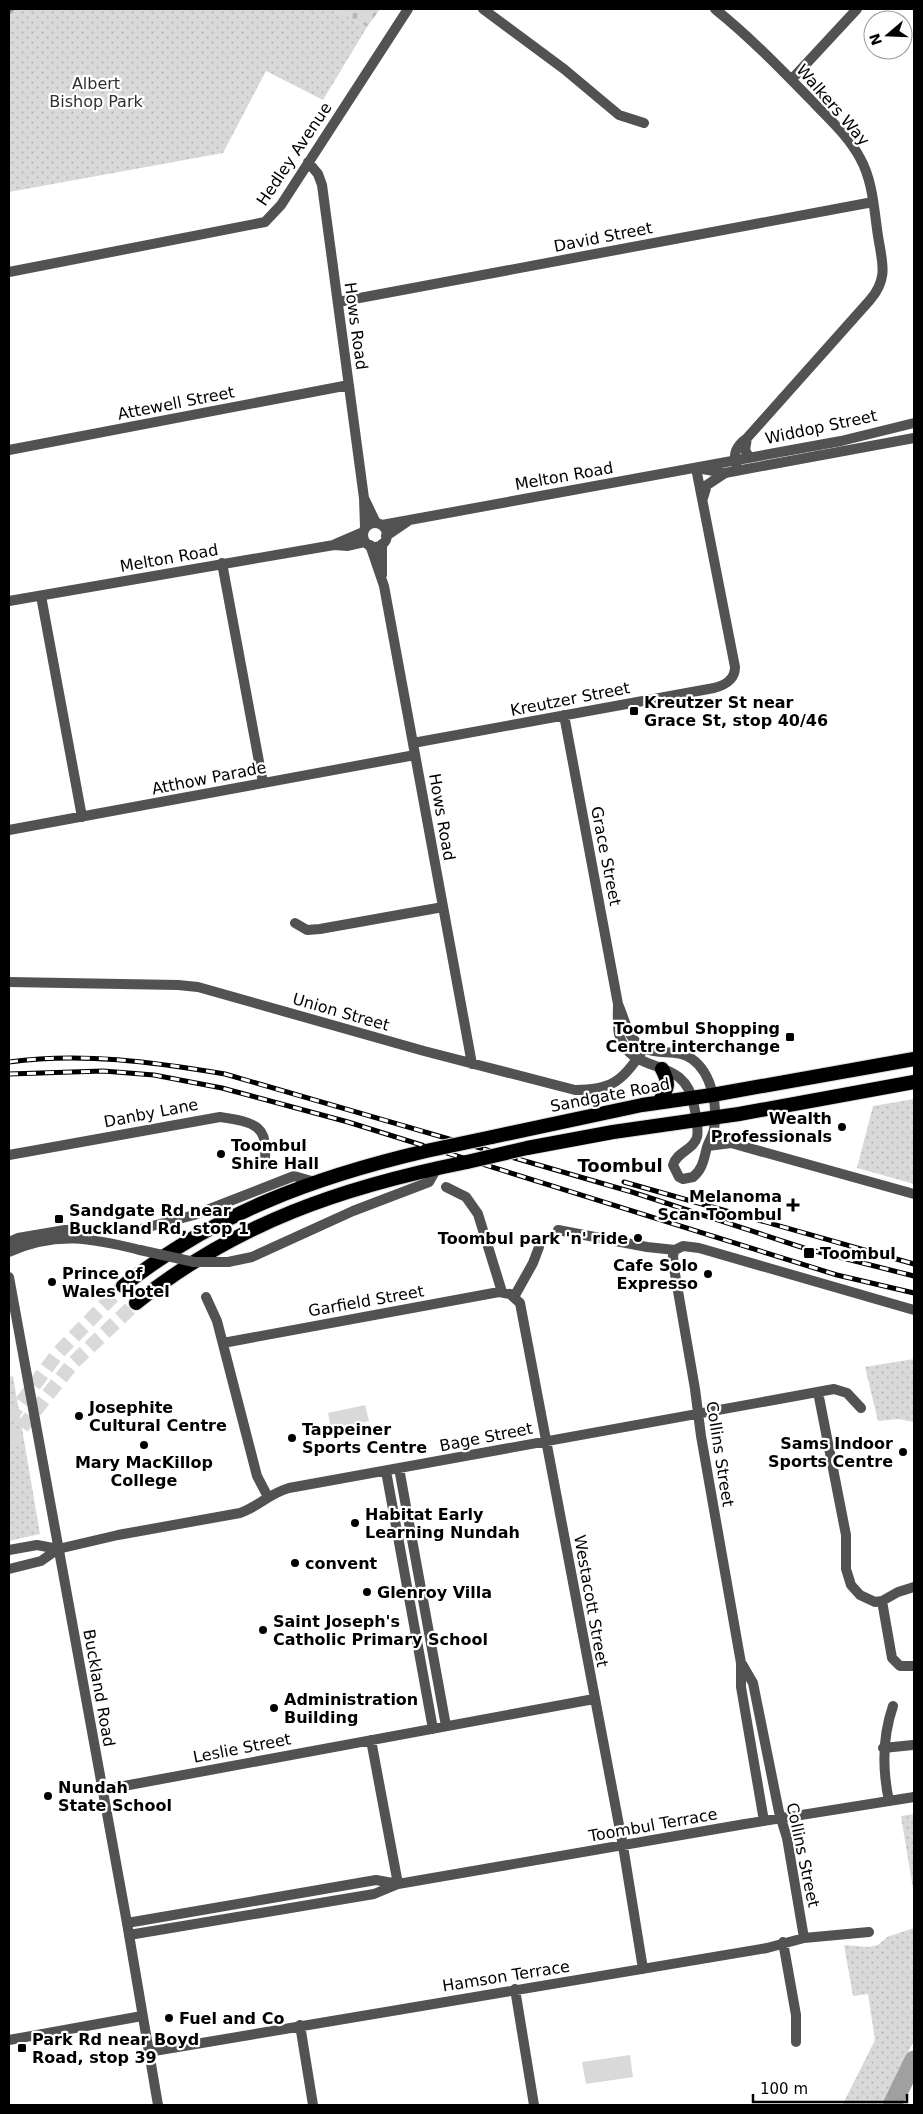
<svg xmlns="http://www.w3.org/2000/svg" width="923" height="2114" font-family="'DejaVu Sans',sans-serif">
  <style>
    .cemetery { fill: url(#cemetery-stones) }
    .park { fill: url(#park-dots) }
    .garden { fill: #d9d9d9 }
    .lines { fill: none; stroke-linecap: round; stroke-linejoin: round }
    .stream { stroke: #a0a0a0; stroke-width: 3 }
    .river { stroke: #a0a0a0; stroke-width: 19 }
    .trunk-tunnel { stroke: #d9d9d9; stroke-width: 14; stroke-dasharray: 14 7; stroke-linecap: butt }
    .trunk-casing { stroke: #dbdbdb; stroke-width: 16 }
    .minor { stroke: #525252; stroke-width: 10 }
    .tertiary { stroke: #525252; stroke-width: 10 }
    .trunk { stroke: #000; stroke-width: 14 }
    .rail-casing { stroke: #000; stroke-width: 5 }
    .rail { stroke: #fff; stroke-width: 3; stroke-dasharray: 9; stroke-linecap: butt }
    .trunk-bridge-casing { stroke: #dbdbdb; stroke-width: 16; stroke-linecap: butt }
    .tertiary-bridge { stroke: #525252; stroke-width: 10 }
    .trunk-bridge { stroke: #000; stroke-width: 14 }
    .poi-dot { fill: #000; stroke: #fff; stroke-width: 2 }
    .labels { text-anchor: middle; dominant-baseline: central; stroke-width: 4.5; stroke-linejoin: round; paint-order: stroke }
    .park-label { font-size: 16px; fill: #303030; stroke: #fff }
    .street-label { font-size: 16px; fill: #000; stroke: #fff }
    .poi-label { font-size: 16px; font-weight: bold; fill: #000; stroke: #fff; text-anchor: start }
    .neighbourhood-label { font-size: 18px; font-weight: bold; fill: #000; stroke: #fff }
  </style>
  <defs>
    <pattern id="cemetery-stones" width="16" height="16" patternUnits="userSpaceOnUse" patternTransform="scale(1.25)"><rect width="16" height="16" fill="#d9d9d9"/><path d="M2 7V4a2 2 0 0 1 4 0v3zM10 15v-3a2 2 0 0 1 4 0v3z" fill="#b8b8b8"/></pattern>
    <pattern id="park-dots" width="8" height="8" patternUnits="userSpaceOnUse" patternTransform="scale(1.25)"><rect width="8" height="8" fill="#d9d9d9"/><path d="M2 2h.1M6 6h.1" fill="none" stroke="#b8b8b8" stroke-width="1.8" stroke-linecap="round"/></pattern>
  </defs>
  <rect width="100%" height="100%" fill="#fff"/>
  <!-- cemetery -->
  <path class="cemetery" d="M 333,9 L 380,9 L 367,27 Z"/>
  <!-- park -->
  <path class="park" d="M 9,9 L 333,9 L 367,27 L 323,100 L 266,71 L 223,153 L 9,192 Z
    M 914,1099 L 914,1184 L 857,1168 L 873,1106 Z
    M 914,1359 L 914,1422 L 898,1419 L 878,1421 L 865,1367 Z
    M 13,1376 L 40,1534 L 9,1541 L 9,1377 Z
    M 914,1814 L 914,1895 L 901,1816 Z
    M 914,1928 L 914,2041 L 881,2105 L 836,2105 L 843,2104 L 875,2040 L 868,1994 L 853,1996 L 844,1945 L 868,1947 L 878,1945 L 887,1937 Z"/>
  <!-- garden -->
  <path class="garden" d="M 365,1405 L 369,1421 L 331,1429 L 328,1413 Z
    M 630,2055 L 633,2077 L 586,2084 L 582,2062 Z"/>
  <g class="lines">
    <!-- stream -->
    <path class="stream" d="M 9,13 L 13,9"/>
    <!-- river -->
    <path class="river" d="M 892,2105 L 914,2060"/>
    <!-- trunk-tunnel -->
    <path class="trunk-tunnel" d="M 9,1419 L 58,1353 L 123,1286
      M 9,1444 L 73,1363 L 136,1303"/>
    <defs>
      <path id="trunk" d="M 659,1102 C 668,1088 670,1084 662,1069
        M 492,1137 L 642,1105 L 712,1095 L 914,1059
        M 527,1148 L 613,1132 L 739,1114 L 914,1082
        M 123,1286 C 214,1214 314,1177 426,1151
        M 136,1303 C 236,1223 342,1187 467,1162"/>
    </defs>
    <!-- trunk casing -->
    <use href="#trunk" class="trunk-casing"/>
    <!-- minor -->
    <path class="minor" d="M 483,9 L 564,69 L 619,115 L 644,123
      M 715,9 C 751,38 782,70 814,103 C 830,120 849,137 860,158 C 873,181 874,210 878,236 C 882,262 889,278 870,300 L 747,438 C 736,446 732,454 737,468
      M 792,79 L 857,9
      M 308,162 L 318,174 L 322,185 L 364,498 L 365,527
      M 9,272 L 265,222 L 281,205 L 408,9
      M 338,302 L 873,202
      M 747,438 L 745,450 L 749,457
      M 9,450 L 349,385
      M 364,498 L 376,523
      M 703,498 L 707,485 L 725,473
      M 370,545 L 384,586 L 472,1064
      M 222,563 L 263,783
      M 382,575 L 382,544
      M 41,596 L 82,817
      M 564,715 L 618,1004 C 618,1014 617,1024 619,1034 C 631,1079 685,1052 694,1106 C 696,1116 699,1127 697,1137 C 694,1150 677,1151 673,1165 L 679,1177 L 683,1179 L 693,1177 C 703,1169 704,1158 707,1147 C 709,1141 713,1135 714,1129 C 718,1107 712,1073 692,1059 C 676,1047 654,1058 638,1044 C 627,1035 624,1017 618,1004
      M 413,743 L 714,688 C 725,685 735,680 735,667 L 696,468
      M 9,830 L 415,755
      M 295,923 L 307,930 L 320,929 L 443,907
      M 9,982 L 178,985 L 198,987 L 424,1051 L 575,1090 C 610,1090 622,1082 641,1053
      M 714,1131 L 731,1143 L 914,1194
      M 708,1146 L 731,1143
      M 9,1155 L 220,1117 C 254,1122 271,1125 264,1165
      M 446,1187 L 466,1197 L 478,1214 L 502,1292
      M 558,1230 L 647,1247 L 675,1250 L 683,1246 L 699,1248 L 914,1310
      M 675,1250 L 673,1255 L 674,1268 L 695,1389 L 701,1436 L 741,1663 L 741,1687 L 764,1821
      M 206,1297 L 217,1321 L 257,1476 L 268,1497
      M 514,1297 L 533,1263 L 539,1247
      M 223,1343 L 499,1292 L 510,1294 L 520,1303 L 623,1846 L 643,1969
      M 818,1392 L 846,1535 L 846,1569 L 851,1585 L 860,1595 L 875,1602 L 882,1601
      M 399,1468 L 446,1726
      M 386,1471 L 433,1729
      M 9,1550 L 37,1545 L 58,1549
      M 9,1569 L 41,1561 L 58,1549 L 118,1535 L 240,1513 C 258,1507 270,1493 289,1488 L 834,1389 L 847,1393 L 861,1408
      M 914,1587 L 898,1592 L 882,1601 L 892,1658 L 900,1666 L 914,1666
      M 742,1664 L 753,1683 L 779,1812 L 787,1838 L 804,1938
      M 371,1740 L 398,1884
      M 883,1748 L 913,1745
      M 102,1790 L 594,1699
      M 889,1801 C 882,1768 882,1738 893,1706
      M 127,1923 L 376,1880 L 398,1884
      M 129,1935 L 374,1894 L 398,1884 L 745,1824 L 914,1797
      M 783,1942 L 796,2015 L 796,2042
      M 515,1989 L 534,2105
      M 300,2025 L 313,2105
      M 9,2040 L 142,2016
      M 148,2052 L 767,1948 L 804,1938 L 869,1932"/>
    <!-- tertiary -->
    <path class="tertiary" d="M 697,468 L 725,473 L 914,438
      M363 535a12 12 0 1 1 24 0a12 12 0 1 1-24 0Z
      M 382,525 L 841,441 L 914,423
      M 386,536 L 408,521
      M 335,544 L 363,532
      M 9,601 L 334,545 L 348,546 L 365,542
      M 9,1242 L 18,1238 L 65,1230 L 137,1230 L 194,1215 L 294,1176 L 315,1182
      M 9,1252 C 56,1231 92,1238 140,1250
      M 228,1262 L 252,1257 L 353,1211 L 429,1182 L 437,1168
      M 9,1277 L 127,1923 L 158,2105"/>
    <!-- trunk -->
    <use href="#trunk" class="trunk"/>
    <defs>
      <path id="rail" d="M 9,1062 C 82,1052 153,1062 225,1074 L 632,1192 L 807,1249 L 914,1276
        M 9,1074 L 103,1071 L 154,1075 L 222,1088 L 348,1122 L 837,1275 L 914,1293
        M 624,1182 L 914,1264"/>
    </defs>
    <!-- rail casing -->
    <use href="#rail" class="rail-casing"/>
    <!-- rail -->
    <use href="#rail" class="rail"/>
    <defs>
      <path id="trunk-bridge" d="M 426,1151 L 492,1137
        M 467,1162 L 527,1148"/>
    </defs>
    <!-- trunk-bridge casing -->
    <use href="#trunk-bridge" class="trunk-bridge-casing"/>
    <!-- tertiary-bridge -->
    <path class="tertiary-bridge" d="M 140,1250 L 194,1262 L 228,1262"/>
    <!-- trunk-bridge -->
    <use href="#trunk-bridge" class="trunk-bridge"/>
  </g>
  <!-- markers -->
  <g class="poi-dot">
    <rect x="629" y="706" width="10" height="10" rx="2.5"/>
    <rect x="785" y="1032" width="10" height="10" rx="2.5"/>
    <circle cx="842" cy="1127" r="5"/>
    <circle cx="221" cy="1154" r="5"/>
    <path d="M790.5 1197.5h5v5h5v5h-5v5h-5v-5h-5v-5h5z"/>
    <rect x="54" y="1214" width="10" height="10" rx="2.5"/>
    <circle cx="638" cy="1238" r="5"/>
    <rect x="803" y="1247" width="12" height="12" rx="2.5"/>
    <circle cx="708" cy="1274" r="5"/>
    <circle cx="52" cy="1282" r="5"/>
    <circle cx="79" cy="1416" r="5"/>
    <circle cx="292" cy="1438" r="5"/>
    <circle cx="144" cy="1445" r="5"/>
    <circle cx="903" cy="1452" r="5"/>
    <circle cx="355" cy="1523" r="5"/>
    <circle cx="295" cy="1563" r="5"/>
    <circle cx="367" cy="1592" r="5"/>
    <circle cx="263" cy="1630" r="5"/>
    <circle cx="274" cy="1708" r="5"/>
    <circle cx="48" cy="1796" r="5"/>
    <circle cx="169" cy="2018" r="5"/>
    <rect x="17" y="2043" width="10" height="10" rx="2.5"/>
  </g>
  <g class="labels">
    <!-- park labels -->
    <g class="park-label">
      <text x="96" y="83">Albert<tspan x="96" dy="18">Bishop Park</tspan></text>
    </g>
    <!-- street labels -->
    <g class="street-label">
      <text transform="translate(833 105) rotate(49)">Walkers Way</text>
      <text transform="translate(294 154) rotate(-56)">Hedley Avenue</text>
      <text transform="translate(603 237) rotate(-11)">David Street</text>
      <text transform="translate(356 326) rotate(82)">Hows Road</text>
      <text transform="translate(176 403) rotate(-11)">Attewell Street</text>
      <text transform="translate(821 427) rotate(-12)">Widdop Street</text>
      <text transform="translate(564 476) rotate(-10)">Melton Road</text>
      <text transform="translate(169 558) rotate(-10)">Melton Road</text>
      <text transform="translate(570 699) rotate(-11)">Kreutzer Street</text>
      <text transform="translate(209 778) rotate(-11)">Atthow Parade</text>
      <text transform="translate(442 817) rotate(80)">Hows Road</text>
      <text transform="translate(606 856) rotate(79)">Grace Street</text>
      <text transform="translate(341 1012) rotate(16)">Union Street</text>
      <text transform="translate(610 1095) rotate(-11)">Sandgate Road</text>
      <text transform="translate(151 1113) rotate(-11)">Danby Lane</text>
      <text transform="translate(366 1301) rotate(-10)">Garfield Street</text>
      <text transform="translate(486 1437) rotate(-11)">Bage Street</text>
      <text transform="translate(720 1454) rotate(81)">Collins Street</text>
      <text transform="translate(591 1601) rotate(80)">Westacott Street</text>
      <text transform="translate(99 1688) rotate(80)">Buckland Road</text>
      <text transform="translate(242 1748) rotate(-11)">Leslie Street</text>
      <text transform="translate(653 1825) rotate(-10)">Toombul Terrace</text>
      <text transform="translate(803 1855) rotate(78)">Collins Street</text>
      <text transform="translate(506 1976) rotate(-9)">Hamson Terrace</text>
    </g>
    <!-- poi labels -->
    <g class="poi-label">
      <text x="644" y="702">Kreutzer St near<tspan x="644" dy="18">Grace St, stop 40/46</tspan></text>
      <text x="780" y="1028" text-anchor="end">Toombul Shopping<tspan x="780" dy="18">Centre interchange</tspan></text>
      <text x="832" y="1118" text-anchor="end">Wealth<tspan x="832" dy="18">Professionals</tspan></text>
      <text x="231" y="1145">Toombul<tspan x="231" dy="18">Shire Hall</tspan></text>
      <text x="782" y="1196" text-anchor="end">Melanoma<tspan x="782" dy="18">Scan Toombul</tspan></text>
      <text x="69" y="1210">Sandgate Rd near<tspan x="69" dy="18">Buckland Rd, stop 1</tspan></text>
      <text x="628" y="1238" text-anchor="end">Toombul park 'n' ride</text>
      <text x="820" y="1253">Toombul</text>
      <text x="698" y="1265" text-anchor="end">Cafe Solo<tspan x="698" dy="18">Expresso</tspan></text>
      <text x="62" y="1273">Prince of<tspan x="62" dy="18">Wales Hotel</tspan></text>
      <text x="89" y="1407">Josephite<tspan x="89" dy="18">Cultural Centre</tspan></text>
      <text x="302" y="1429">Tappeiner<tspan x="302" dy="18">Sports Centre</tspan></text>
      <text x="893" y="1443" text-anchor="end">Sams Indoor<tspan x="893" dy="18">Sports Centre</tspan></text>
      <text x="144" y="1462" text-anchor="middle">Mary MacKillop<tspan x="144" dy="18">College</tspan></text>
      <text x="365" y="1514">Habitat Early<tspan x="365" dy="18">Learning Nundah</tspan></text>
      <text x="305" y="1563">convent</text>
      <text x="377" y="1592">Glenroy Villa</text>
      <text x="273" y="1621">Saint Joseph's<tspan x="273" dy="18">Catholic Primary School</tspan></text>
      <text x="284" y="1699">Administration<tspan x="284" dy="18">Building</tspan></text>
      <text x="58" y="1787">Nundah<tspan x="58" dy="18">State School</tspan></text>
      <text x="179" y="2018">Fuel and Co</text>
      <text x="32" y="2039">Park Rd near Boyd<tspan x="32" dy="18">Road, stop 39</tspan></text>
    </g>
    <!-- neighbourhood labels -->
    <g class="neighbourhood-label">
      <text x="620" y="1165">Toombul</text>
    </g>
  </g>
  <!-- border -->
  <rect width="923" height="2114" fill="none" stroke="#000000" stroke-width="20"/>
  <!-- north arrow -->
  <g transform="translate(888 35) rotate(251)"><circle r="24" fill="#ffffff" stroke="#999999"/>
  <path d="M0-4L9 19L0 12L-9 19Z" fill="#000000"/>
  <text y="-8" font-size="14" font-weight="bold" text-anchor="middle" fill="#000000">N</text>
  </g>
  <!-- scale -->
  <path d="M753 2094v8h154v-8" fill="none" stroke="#000000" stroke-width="2.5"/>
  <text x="760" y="2094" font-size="15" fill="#000000" stroke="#ffffff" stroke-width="4" paint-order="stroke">100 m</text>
</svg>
